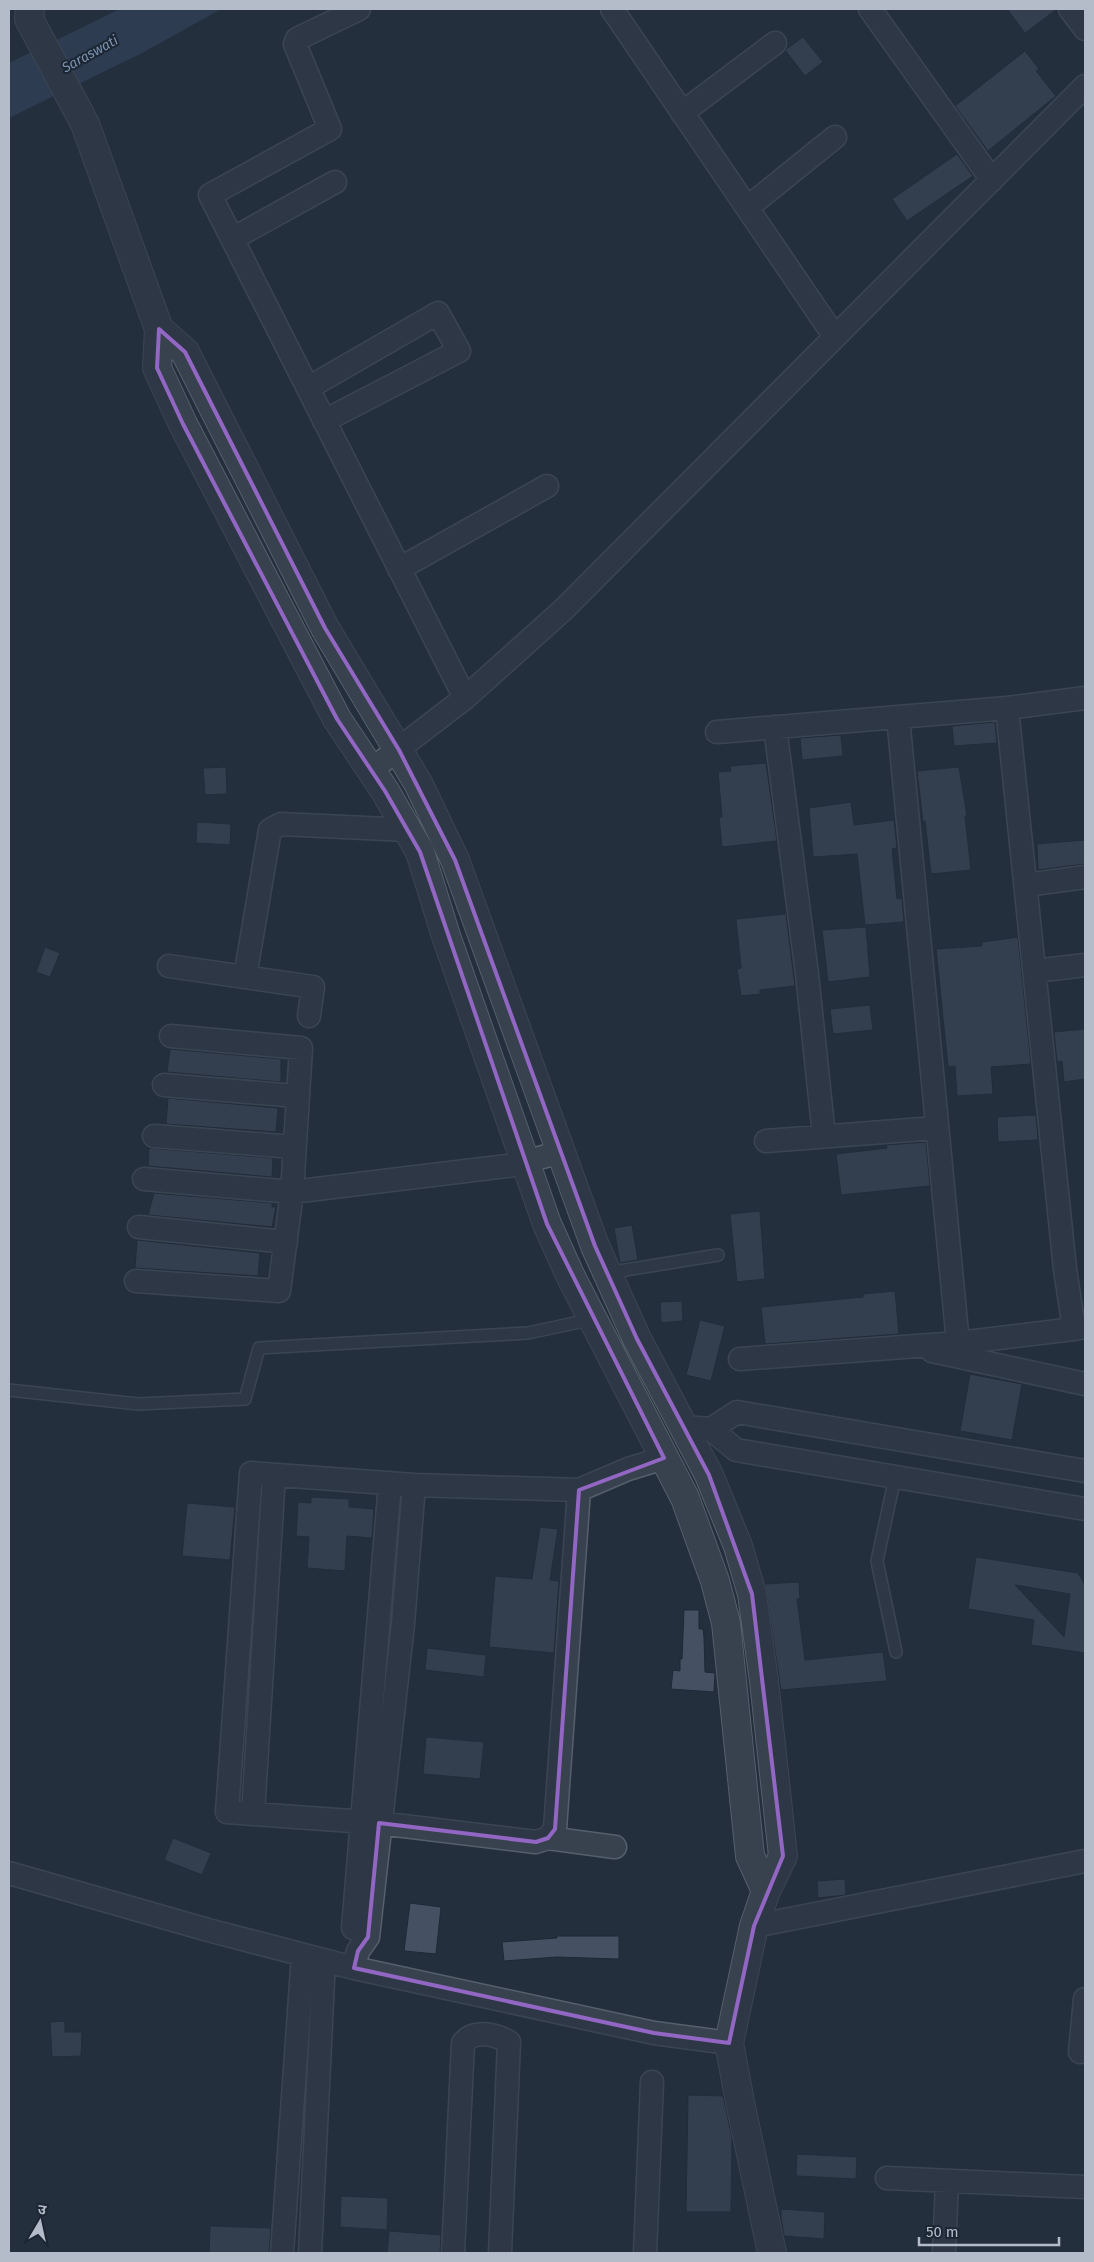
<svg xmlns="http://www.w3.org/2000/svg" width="1094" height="2262" font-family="'Fira Sans','Noto Sans Devanagari',sans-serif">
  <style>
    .water { fill: #394c67 }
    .building { fill: #455162; stroke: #1f2835; fill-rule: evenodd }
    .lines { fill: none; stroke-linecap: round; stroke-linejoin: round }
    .service-casing { stroke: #565f6c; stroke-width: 14 }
    .minor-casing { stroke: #565f6c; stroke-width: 25 }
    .tertiary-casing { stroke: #565f6c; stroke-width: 30 }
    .service { stroke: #38414e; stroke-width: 11 }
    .minor { stroke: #38414e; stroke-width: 22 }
    .tertiary { stroke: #38414e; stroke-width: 28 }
    .marked { fill: none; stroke: #9266c3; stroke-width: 4; stroke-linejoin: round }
    .labels { text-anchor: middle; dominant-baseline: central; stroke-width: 4; stroke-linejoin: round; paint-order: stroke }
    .water-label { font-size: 14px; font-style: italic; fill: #7c92b1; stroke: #1d2633 }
  </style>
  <rect width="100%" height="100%" fill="#242f3e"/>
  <!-- water -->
  <path class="water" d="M 120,9 L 221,9 L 144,52 L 9,118 L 9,63 Z"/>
  <!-- building -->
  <path class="building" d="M 1007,9 L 1057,9 L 1025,33 Z
    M 803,37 L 823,62 L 805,76 L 785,50 Z
    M 1025,51 L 1039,69 L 1036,71 L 1056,96 L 988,151 L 955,106 Z
    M 957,154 L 973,176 L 907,221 L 892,199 Z
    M 995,722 L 997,743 L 954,746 L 952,726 Z
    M 841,735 L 843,756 L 802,760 L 800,738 Z
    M 766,763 L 777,841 L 722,847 L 719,817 L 722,817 L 718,772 L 731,771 L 730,766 Z
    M 226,767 L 227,794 L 205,795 L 203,768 Z
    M 959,767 L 967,816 L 965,816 L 971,870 L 931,874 L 925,821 L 923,822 L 917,771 Z
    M 851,802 L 854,825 L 894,820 L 897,848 L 892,849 L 897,899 L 902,898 L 904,922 L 865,925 L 857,854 L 813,857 L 809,808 Z
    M 197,822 L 231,824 L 230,845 L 196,843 Z
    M 1085,840 L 1085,864 L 1038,870 L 1037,844 Z
    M 786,914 L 795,986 L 760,990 L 760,994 L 741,996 L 737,969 L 741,968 L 736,919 Z
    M 866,927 L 870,977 L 828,982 L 822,930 Z
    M 1018,937 L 1031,1064 L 991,1067 L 993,1094 L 957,1096 L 955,1066 L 948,1067 L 936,949 L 982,946 L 982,942 Z
    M 45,947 L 60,953 L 50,977 L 36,972 Z
    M 870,1005 L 873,1030 L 833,1034 L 830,1009 Z
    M 1085,1029 L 1085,1079 L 1064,1082 L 1062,1061 L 1057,1062 L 1054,1032 Z
    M 170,1049 L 281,1059 L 281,1082 L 167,1072 Z
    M 168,1098 L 278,1108 L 276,1132 L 166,1124 Z
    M 1036,1115 L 1038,1140 L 998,1142 L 997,1117 Z
    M 926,1142 L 930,1186 L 841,1195 L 836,1154 L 887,1148 L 886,1145 Z
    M 149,1148 L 273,1158 L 272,1177 L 148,1166 Z
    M 154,1193 L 272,1203 L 272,1207 L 276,1207 L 272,1227 L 148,1215 Z
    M 760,1211 L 765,1279 L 737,1282 L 730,1214 Z
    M 632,1225 L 638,1260 L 620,1263 L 614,1228 Z
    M 137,1240 L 260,1253 L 258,1276 L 135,1268 Z
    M 895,1291 L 899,1334 L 765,1344 L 761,1307 L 863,1297 L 863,1294 Z
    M 682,1301 L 683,1321 L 661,1323 L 660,1302 Z
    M 700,1320 L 725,1326 L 711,1381 L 686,1375 Z
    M 970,1374 L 1022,1384 L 1012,1440 L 960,1431 Z
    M 311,1497 L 349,1499 L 349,1507 L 374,1509 L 372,1538 L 347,1536 L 345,1571 L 307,1568 L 309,1537 L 296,1536 L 298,1502 L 311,1503 Z
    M 187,1503 L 235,1507 L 230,1560 L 182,1556 Z
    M 540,1527 L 558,1529 L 550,1580 L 559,1581 L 554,1653 L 489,1647 L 495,1576 L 532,1579 Z
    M 976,1557 L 1078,1573 L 1085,1585 L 1085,1653 L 1031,1645 L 1034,1620 L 968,1609 ZM 1015,1585 L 1070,1594 L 1064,1637 L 1050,1622 Z
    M 799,1582 L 800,1599 L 797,1599 L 805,1660 L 883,1652 L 887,1681 L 781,1690 L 765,1584 Z
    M 684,1610 L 699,1610 L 699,1629 L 703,1629 L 704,1637 L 705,1672 L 715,1673 L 714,1692 L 671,1689 L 673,1670 L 680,1671 L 680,1659 L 682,1659 Z
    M 427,1648 L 486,1655 L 484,1677 L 425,1670 Z
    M 426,1737 L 484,1742 L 480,1779 L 423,1774 Z
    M 173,1838 L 211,1853 L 202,1875 L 164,1860 Z
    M 845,1879 L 846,1895 L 818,1898 L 817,1881 Z
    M 410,1903 L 441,1907 L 436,1954 L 404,1951 Z
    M 557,1936 L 619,1936 L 619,1959 L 557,1957 L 504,1961 L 502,1942 L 557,1938 Z
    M 65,2021 L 65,2032 L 82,2032 L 81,2056 L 52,2057 L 50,2022 Z
    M 688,2095 L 723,2096 L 732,2138 L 731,2212 L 686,2212 Z
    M 797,2154 L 857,2157 L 856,2179 L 796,2176 Z
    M 341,2196 L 388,2198 L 387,2230 L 340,2227 Z
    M 781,2209 L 825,2212 L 824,2239 L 784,2236 L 781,2218 Z
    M 210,2226 L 271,2228 L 269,2253 L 209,2253 Z
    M 389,2231 L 441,2235 L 440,2253 L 387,2253 Z"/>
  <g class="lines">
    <defs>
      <path id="service" d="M 607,1273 L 718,1255
        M 9,1390 L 138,1404 L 245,1399 L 259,1348 L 528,1333 L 593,1319
        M 895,1477 L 877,1561 L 896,1652"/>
      <path id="minor" d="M 359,9 L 297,39 L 295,44 L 330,129 L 210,195 L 465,698
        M 612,9 L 835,337
        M 870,9 L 992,180
        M 1070,9 L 1085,29
        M 682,113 L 775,43
        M 747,208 L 835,137
        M 232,239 L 335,182
        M 308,388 L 438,313 L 459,351 L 324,421
        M 399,569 L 547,486
        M 1007,708 L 1065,1269 L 1074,1329 L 1085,1327
        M 898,717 L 958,1343 L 1074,1329
        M 775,727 L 807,974 L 824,1136
        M 717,732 L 1007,708 L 1085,698
        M 371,770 L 465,698 L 563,610 L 1085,86
        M 1026,885 L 1085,877
        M 169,966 L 313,987 L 309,1016
        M 1035,971 L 1085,965
        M 245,977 L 270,830 L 281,824 L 407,830
        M 164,1085 L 296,1096
        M 154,1136 L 294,1147
        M 766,1141 L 936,1128
        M 144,1179 L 292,1192 L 515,1165 L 560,1152
        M 139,1227 L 286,1242
        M 136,1281 L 279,1291 L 292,1192 L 301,1048 L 171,1036
        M 932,1351 L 1085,1384
        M 740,1359 L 958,1343
        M 683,1427 L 711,1429 L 736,1450 L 1085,1509
        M 711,1429 L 737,1412 L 1085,1471
        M 579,1490 L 414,1485 L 251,1473 L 227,1812 L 379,1823 L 536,1842 L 548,1838 L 555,1829 L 579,1490 L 628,1469 L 664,1458
        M 253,1814 L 274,1475
        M 548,1838 L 615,1847
        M 9,1873 L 208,1930 L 354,1968 L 654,2033 L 729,2043
        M 754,1926 L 1085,1861
        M 353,1928 L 390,1483
        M 354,1968 L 358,1951 L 368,1937 L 403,1624 L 414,1485
        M 1080,2052 L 1085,1999
        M 887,2178 L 1085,2187
        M 282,2253 L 303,1955
        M 310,2253 L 324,1960
        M 453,2253 L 463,2043 C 474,2029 495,2034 509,2042 L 500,2253
        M 645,2253 L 652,2082
        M 944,2253 L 947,2181"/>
      <path id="tertiary" d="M 30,9 L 29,19 L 85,124 L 159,329 L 157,368 L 183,424 L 337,719 L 385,791 L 420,852 L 446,936 L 547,1224 L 570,1275 L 685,1498 L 715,1581 L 726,1623 L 750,1856 L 766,1891
        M 159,329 L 185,352 L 325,628 L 418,783 L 455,860 L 595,1246 L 637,1339 L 709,1475 L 738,1546 L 752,1594 L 764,1681 L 783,1856 L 766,1891 L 754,1926 L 729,2043 L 740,2102 L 772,2253"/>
    </defs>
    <!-- service casing -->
    <use href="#service" class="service-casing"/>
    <!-- minor casing -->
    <use href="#minor" class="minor-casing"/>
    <!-- tertiary casing -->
    <use href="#tertiary" class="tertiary-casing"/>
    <!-- service -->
    <use href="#service" class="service"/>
    <!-- minor -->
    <use href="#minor" class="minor"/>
    <!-- tertiary -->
    <use href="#tertiary" class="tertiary"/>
  </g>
  <!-- marked area -->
  <path d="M0 0H1094V2262H0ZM 159,329 L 185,352 L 325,628 L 399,750 L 455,860 L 595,1246 L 637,1339 L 709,1475 L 752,1594 L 783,1856 L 754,1926 L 729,2043 L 654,2033 L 354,1968 L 358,1951 L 368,1937 L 379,1823 L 536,1842 L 548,1838 L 555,1829 L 579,1490 L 664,1458 L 547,1224 L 420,852 L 385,791 L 337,719 L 183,424 L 157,368 Z" fill="#242f3e" fill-opacity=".55" fill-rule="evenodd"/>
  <path class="marked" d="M 159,329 L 185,352 L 325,628 L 399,750 L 455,860 L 595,1246 L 637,1339 L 709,1475 L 752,1594 L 783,1856 L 754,1926 L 729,2043 L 654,2033 L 354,1968 L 358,1951 L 368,1937 L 379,1823 L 536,1842 L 548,1838 L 555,1829 L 579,1490 L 664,1458 L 547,1224 L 420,852 L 385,791 L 337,719 L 183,424 L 157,368 Z"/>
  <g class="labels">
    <!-- water labels -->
    <g class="water-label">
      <text transform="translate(90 54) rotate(-29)">Saraswati</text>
    </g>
  </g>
  <!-- border -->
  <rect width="1094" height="2262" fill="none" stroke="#b4bcc9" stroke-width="20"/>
  <!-- north arrow -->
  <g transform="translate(40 2222) rotate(9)" stroke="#1d2633" stroke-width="4" paint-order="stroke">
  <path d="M0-4L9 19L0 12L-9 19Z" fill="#b4bcc9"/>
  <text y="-8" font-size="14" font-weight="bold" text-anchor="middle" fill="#b4bcc9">उ</text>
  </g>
  <!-- scale -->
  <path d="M919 2237v8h140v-8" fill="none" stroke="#b4bcc9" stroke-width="2.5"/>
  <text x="926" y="2237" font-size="15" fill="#b4bcc9" stroke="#1d2633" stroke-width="4" paint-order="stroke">50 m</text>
</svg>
